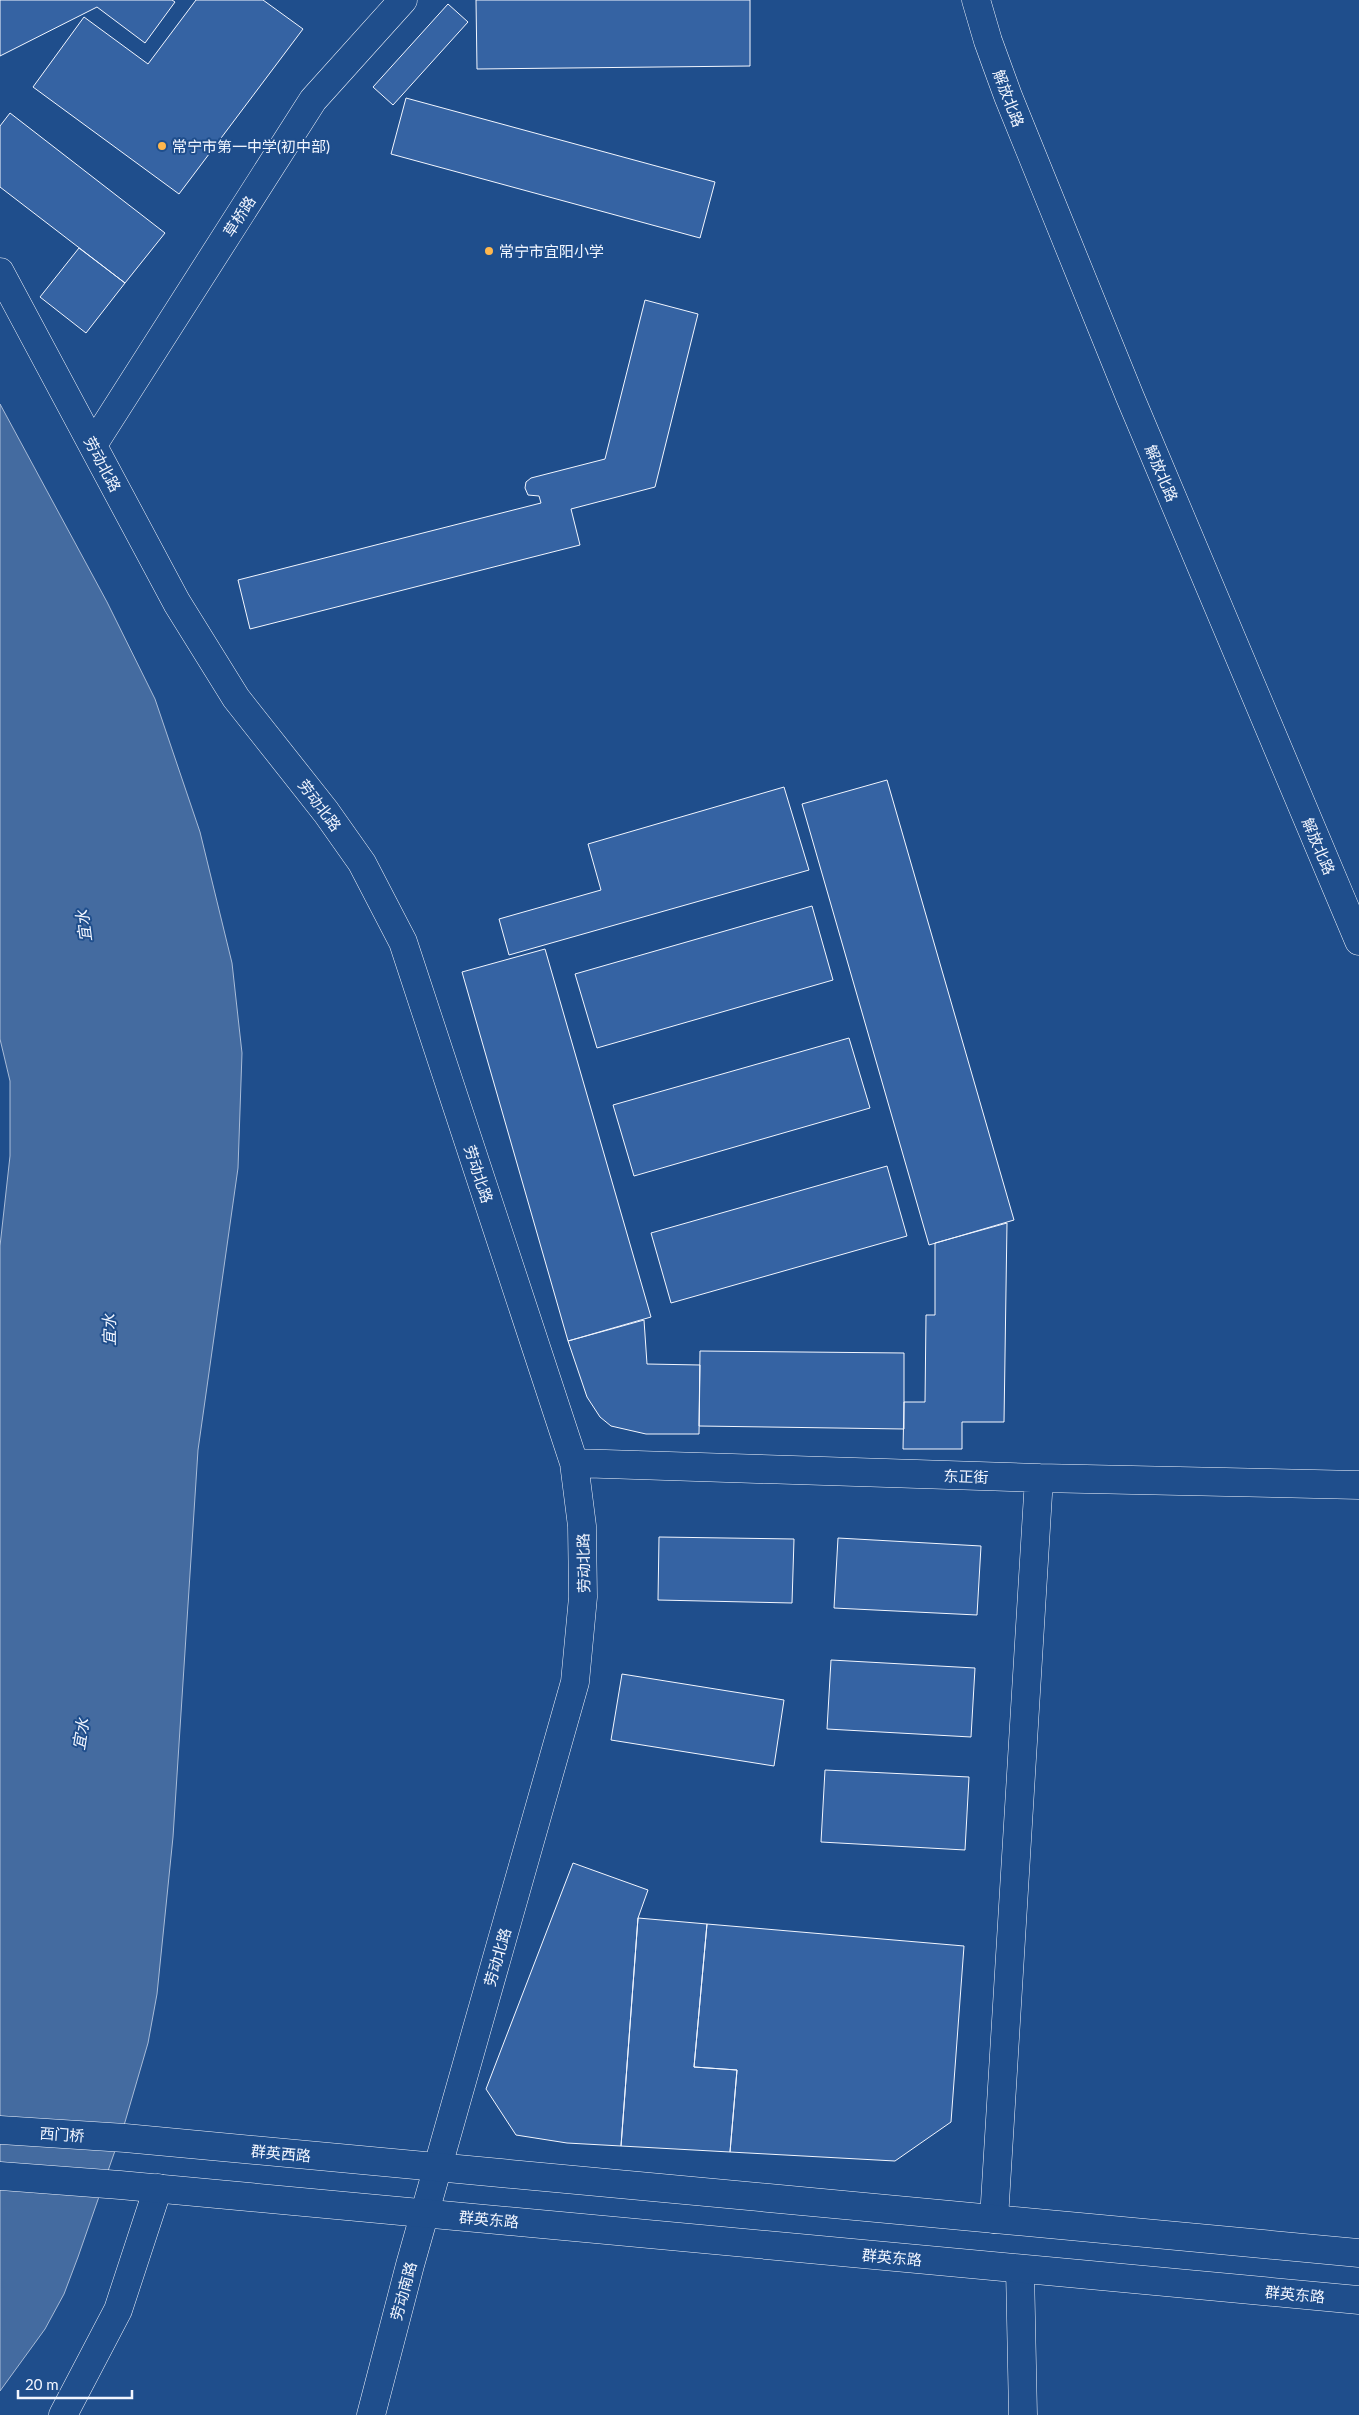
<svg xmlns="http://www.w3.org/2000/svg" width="1359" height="2415" font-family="Lato,'Noto Sans SC',sans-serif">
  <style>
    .water { fill: #446ba0; stroke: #a8bbd7 }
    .building { fill: #3563a3; stroke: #f2f6ff }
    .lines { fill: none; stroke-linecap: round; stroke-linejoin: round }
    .minor-casing { stroke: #f2f6ff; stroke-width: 29 }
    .tertiary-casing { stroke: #f2f6ff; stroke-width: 29 }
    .secondary-casing { stroke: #f2f6ff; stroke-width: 29 }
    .minor { stroke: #1f4e8c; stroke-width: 28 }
    .tertiary { stroke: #1f4e8c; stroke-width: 28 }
    .secondary { stroke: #1f4e8c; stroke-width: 28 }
    .poi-dot { fill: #ffb74d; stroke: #1f4e8c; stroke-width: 2 }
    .labels { text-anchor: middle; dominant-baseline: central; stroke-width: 4; stroke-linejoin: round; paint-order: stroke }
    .street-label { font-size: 15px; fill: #f2f6ff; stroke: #1f4e8c }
    .poi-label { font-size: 15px; fill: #f2f6ff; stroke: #1f4e8c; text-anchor: start }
    .water-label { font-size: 16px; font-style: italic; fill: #f2f6ff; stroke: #1f4e8c }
  </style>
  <rect width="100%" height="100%" fill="#1f4e8c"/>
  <!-- water -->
  <path class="water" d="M 0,404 L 107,602 L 155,699 L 200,832 L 232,963 L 242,1053 L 238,1168 L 198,1450 L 173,1837 L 157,1994 L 148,2043 L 125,2122 L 78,2257 L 64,2294 L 45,2329 L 0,2391 L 0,1246 L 10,1156 L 10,1081 L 0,1039 Z"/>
  <!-- building -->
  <path class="building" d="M 0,0 L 172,0 L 175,2 L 145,43 L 97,7 L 0,56 Z
    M 196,0 L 263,0 L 303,29 L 179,194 L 33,87 L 84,17 L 148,64 Z
    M 476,0 L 750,0 L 750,66 L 477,69 Z
    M 448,4 L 468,22 L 393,105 L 373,87 Z
    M 406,98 L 715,182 L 700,238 L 391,154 Z
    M 10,113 L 165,233 L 125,283 L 0,187 L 0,126 Z
    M 79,248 L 125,283 L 86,333 L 40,297 Z
    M 645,300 L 698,314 L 655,487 L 571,509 L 580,545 L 250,629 L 238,580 L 541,503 L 539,496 L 528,495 L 525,488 L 526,482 L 531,478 L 605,459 Z
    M 887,780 L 1014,1220 L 929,1245 L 802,804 Z
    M 784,787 L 809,870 L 509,955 L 499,919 L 601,890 L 588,844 Z
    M 812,906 L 833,980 L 597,1048 L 575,974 Z
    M 545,949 L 651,1317 L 568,1341 L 462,972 Z
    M 849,1038 L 870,1108 L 634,1176 L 613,1105 Z
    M 887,1166 L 907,1236 L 671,1303 L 651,1233 Z
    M 1007,1223 L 1004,1422 L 962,1422 L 962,1449 L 903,1449 L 904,1402 L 925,1402 L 926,1315 L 935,1315 L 935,1243 Z
    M 644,1320 L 647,1364 L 700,1365 L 699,1434 L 646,1434 L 611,1426 L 600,1417 L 587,1397 L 568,1341 Z
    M 700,1351 L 904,1353 L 904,1429 L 699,1426 Z
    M 659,1537 L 794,1539 L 792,1603 L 658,1600 Z
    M 838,1538 L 981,1546 L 977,1615 L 834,1608 Z
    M 831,1660 L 975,1668 L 971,1737 L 827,1729 Z
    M 622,1674 L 784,1700 L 774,1766 L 611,1740 Z
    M 825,1770 L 969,1777 L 965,1850 L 821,1842 Z
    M 573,1863 L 648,1890 L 638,1918 L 621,2146 L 567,2143 L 516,2135 L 486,2089 Z
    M 638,1918 L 707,1924 L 694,2067 L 737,2070 L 730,2152 L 621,2146 Z
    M 707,1924 L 964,1946 L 951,2122 L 895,2161 L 730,2152 L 737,2070 L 694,2067 Z"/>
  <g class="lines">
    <defs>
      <path id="minor" d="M 0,272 L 177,603 L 236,698 L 326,812 L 362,863 L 403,942 L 574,1463 L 582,1526 L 583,1597 L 575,1682 L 410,2265 L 371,2415
        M 93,445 L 313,100 L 403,0
        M 574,1463 L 1039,1478 L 1359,1485
        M 994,2219 L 1039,1478
        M 1020,2269 L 1023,2415
        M 63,2415 L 118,2310 L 158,2188"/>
      <path id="tertiary" d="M 976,0 L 988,41 L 1008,96 L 1130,397 L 1359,941"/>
      <path id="secondary" d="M 0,2130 L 125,2138 L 1359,2253
        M 0,2176 L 120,2185 L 1359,2300"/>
    </defs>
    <!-- minor casing -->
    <use href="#minor" class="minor-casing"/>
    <!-- tertiary casing -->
    <use href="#tertiary" class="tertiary-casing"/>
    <!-- secondary casing -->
    <use href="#secondary" class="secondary-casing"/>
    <!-- minor -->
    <use href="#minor" class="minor"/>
    <!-- tertiary -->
    <use href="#tertiary" class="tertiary"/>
    <!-- secondary -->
    <use href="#secondary" class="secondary"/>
  </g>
  <!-- markers -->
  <g class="poi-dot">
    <circle cx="162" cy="146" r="5"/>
    <circle cx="489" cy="251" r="5"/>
  </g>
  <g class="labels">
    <!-- street labels -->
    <g class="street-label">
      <text transform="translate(1009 98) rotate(69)">解放北路</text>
      <text transform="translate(239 216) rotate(-57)">草桥路</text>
      <text transform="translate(103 464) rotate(62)">劳动北路</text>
      <text transform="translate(1162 473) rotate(67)">解放北路</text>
      <text transform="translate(320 805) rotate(53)">劳动北路</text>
      <text transform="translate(1319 846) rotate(67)">解放北路</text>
      <text transform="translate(479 1174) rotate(72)">劳动北路</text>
      <text transform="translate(966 1476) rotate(2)">东正街</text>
      <text transform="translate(583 1563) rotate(-91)">劳动北路</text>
      <text transform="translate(497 1957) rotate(-74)">劳动北路</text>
      <text transform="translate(62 2134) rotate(4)">西门桥</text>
      <text transform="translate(281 2153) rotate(5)">群英西路</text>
      <text transform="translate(489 2219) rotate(5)">群英东路</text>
      <text transform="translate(892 2257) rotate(5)">群英东路</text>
      <text transform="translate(403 2291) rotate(-75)">劳动南路</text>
      <text transform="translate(1295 2294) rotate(5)">群英东路</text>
    </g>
    <!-- poi labels -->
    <g class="poi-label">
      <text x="172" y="146">常宁市第一中学(初中部)</text>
      <text x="499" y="251">常宁市宜阳小学</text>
    </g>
    <!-- water labels -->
    <g class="water-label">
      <text transform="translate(83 926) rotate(-97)">宜水</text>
      <text transform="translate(108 1330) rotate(-90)">宜水</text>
      <text transform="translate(80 1734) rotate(-81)">宜水</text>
    </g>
  </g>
  <!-- scale -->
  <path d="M18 2390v8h114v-8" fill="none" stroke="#f2f6ff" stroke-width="2.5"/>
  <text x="25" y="2390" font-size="15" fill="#f2f6ff" stroke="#1f4e8c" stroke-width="4" paint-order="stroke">20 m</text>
</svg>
